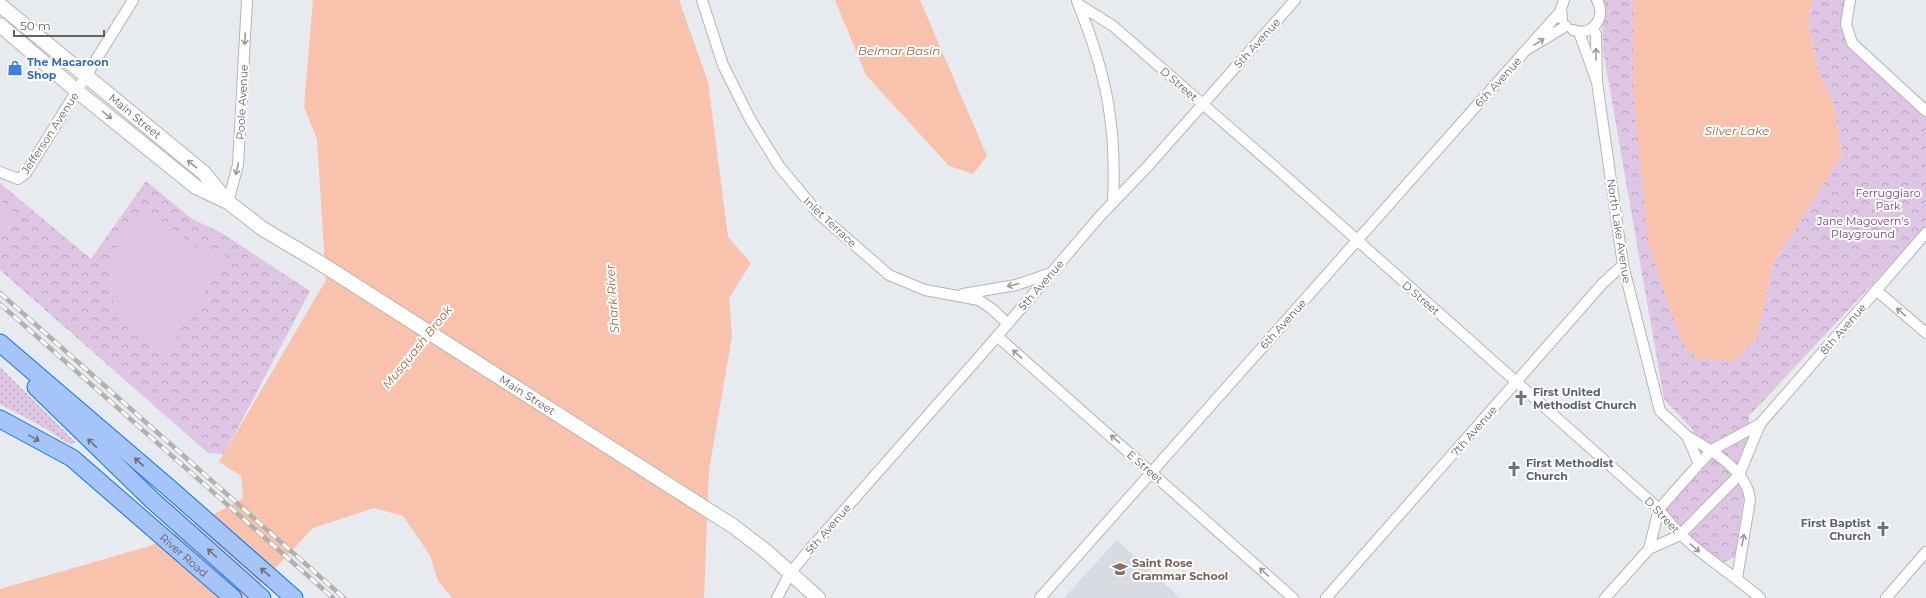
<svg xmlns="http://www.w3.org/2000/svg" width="1926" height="598" font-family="Montserrat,sans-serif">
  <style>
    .education { fill: #d8dbe2 }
    .grass { fill: url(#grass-dots) }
    .park { fill: url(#park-crowns) }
    .pitch { fill: #dfc5e4 }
    .water { fill: #f8c2ad }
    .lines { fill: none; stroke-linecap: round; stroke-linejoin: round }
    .minor-casing { stroke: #b7b4b2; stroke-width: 12 }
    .secondary-casing { stroke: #b8b4b1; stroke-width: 16 }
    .trunk-casing { stroke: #1275e3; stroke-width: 19 }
    .minor { stroke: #fff; stroke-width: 10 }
    .secondary { stroke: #fff; stroke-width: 14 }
    .trunk { stroke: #a5c4f7; stroke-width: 17 }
    .rail-casing { stroke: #b1b1b0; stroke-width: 4.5 }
    .rail { stroke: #fff; stroke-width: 3; stroke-dasharray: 9; stroke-linecap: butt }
    .oneway { stroke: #9b9896 }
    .oneway2 { stroke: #6f7075 }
    .labels { text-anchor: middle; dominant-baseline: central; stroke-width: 4; stroke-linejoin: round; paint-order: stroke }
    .street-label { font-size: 11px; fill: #65615e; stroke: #fff }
    .shop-label { font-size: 11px; font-weight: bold; fill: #366cbe; stroke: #fff; text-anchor: start }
    .park-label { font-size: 11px; fill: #7d3d85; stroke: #fff }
    .worship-label { font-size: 11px; font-weight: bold; fill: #5b616d; stroke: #fff; text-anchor: start }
    .education-label { font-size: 11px; font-weight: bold; fill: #785e54; stroke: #fff; text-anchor: start }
    .water-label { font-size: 12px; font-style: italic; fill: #a26747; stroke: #fff }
  </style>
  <defs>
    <pattern id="grass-dots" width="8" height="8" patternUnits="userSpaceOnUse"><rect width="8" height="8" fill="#dfc5e4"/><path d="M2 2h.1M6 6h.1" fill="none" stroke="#b8a3bc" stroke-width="1.8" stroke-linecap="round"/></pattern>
    <pattern id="park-crowns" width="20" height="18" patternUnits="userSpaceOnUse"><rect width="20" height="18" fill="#dfc5e4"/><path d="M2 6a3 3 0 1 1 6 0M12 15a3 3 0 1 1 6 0" fill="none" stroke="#b8a3bc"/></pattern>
  </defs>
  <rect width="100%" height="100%" fill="#e7eaef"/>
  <!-- education -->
  <path class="education" d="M 1117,540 L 1180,598 L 1064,598 Z"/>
  <!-- grass -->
  <path class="grass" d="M 0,367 L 75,442 L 71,445 L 43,427 L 0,404 Z"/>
  <!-- park -->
  <path class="park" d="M 1602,0 L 1633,0 L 1633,90 L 1757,337 L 1774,262 L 1842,155 L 1834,105 L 1817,68 L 1808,23 L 1813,0 L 1850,0 L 1848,34 L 1926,111 L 1926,227 L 1749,416 L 1749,436 L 1741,463 L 1739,484 L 1744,496 L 1735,557 L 1721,564 L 1677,525 L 1664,510 L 1704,465 L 1696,448 L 1693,430 L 1664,399 L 1603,50 Z
    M 146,181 L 192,219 L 220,232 L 310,291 L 224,454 L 208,453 L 0,270 L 0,183 L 91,259 Z"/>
  <!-- pitch -->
  <path class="pitch" d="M 0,200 L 19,215 L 7,231 L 0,226 Z
    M 145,211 L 214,259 L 225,253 L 231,271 L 217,273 L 165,355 C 100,324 91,258 145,211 Z"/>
  <!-- water -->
  <path class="water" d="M 313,0 L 679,0 L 708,82 L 728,237 L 751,263 L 729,298 L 732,336 L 709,470 L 704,598 L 452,598 L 438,581 L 430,555 L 403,516 L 374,508 L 313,528 L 247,598 L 0,598 L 0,589 L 150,546 L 220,511 L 243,498 L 241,476 L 219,462 L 326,280 L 317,139 L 304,107 Z
    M 835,0 L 920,0 L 987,156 L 973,174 L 949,166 L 866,75 Z
    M 1633,0 L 1813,0 L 1808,23 L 1817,68 L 1834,105 L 1842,155 L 1774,262 L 1757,337 L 1734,361 L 1699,359 L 1686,348 L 1672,316 L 1648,241 L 1633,90 Z"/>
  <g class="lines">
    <defs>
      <path id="minor" d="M 702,0 L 723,65 L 750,119 L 779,166 L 819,214 L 889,275 L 925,290 L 979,300 L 992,309 L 1008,324
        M 1850,0 L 1846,24 L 1852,43 L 1926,111
        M 1077,1 C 1106,72 1117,125 1113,202
        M 1078,4 L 1113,26 L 1283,174 L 1659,509 C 1685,547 1726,568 1760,598
        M 1560,12 L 1526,50 L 1566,26
        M 1562,19 L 1561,9 L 1564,0
        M 1573,30 C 1592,37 1607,18 1597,0
        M 1579,32 L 1597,82 L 1596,35 L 1593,28
        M 1597,82 L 1623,265 L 1660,411 L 1687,436
        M 0,172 L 18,179 L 26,173 L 133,0
        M 228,202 L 238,165 L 247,0
        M 1876,290 L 1926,333
        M 963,294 L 1016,285 L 1051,273
        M 997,336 L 1293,598
        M 1760,424 L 1739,475 L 1680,535 L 1649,549 L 1659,509 L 1699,464 L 1712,450 Z
        M 1760,424 L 1926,233
        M 1699,464 L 1687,436 C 1710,449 1748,471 1750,500 L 1737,578
        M 777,598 L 790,573 L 811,548 L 987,348 L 1101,215 L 1148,166 L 1295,0
        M 1040,598 L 1526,50
        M 1326,598 L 1603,283 L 1623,265
        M 1605,598 L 1649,549
        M 1886,598 L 1926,552"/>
      <g id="secondary">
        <path id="s1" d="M 0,5 L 204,173 L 225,199"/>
        <path id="s2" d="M 0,25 L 77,91 L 196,187 L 228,202 L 263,229 L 317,261 L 733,526 L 767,552 L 818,598"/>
      </g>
      <g id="trunk">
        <path d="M 0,343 L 168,487 L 294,598"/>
        <path d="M 36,387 L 151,499 L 262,598"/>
        <path id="s3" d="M 0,419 L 72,458 L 233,598"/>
      </g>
    </defs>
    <!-- minor casing -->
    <use href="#minor" class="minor-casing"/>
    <!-- secondary casing -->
    <use href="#secondary" class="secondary-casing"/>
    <!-- trunk casing -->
    <use href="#trunk" class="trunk-casing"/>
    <!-- minor -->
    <use href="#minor" class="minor"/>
    <!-- secondary -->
    <use href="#secondary" class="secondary"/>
    <!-- trunk -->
    <use href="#trunk" class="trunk"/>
    <defs>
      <path id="rail" d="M 0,293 L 344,598
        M 0,304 L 333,598"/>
    </defs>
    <!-- rail casing -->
    <use href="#rail" class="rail-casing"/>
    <!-- rail -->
    <use href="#rail" class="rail"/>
  </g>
  <!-- one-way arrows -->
  <defs><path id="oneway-shaft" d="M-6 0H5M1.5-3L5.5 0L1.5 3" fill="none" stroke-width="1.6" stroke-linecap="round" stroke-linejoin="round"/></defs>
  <g class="oneway">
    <use href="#oneway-shaft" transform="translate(245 39) rotate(93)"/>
    <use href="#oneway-shaft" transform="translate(1539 42) rotate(-31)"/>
    <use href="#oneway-shaft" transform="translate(1596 54) rotate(-91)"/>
    <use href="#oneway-shaft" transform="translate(107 115) rotate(39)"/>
    <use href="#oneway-shaft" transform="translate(192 164) rotate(-141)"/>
    <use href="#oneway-shaft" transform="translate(237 169) rotate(103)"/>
    <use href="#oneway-shaft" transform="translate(1013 285) rotate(166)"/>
    <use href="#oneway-shaft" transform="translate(1901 312) rotate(-139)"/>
    <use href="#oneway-shaft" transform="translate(1017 354) rotate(-139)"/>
    <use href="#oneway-shaft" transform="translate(1115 439) rotate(-139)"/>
    <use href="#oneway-shaft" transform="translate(1743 540) rotate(-79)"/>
    <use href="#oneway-shaft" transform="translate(1695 548) rotate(41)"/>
    <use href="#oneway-shaft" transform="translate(1264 572) rotate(-138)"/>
  </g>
  <g class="oneway2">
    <use href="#oneway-shaft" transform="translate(34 438) rotate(29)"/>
    <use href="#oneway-shaft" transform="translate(92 443) rotate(-136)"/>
    <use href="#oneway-shaft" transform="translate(139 462) rotate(-139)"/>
    <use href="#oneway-shaft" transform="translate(212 553) rotate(-138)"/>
    <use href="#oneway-shaft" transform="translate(265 572) rotate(-139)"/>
  </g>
  <!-- icons -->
  <defs>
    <symbol id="shop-bare" viewBox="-9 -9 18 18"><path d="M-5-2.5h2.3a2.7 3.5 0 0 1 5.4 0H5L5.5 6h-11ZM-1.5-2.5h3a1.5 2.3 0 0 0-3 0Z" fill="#3f7fe0" stroke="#fff" stroke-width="2.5" paint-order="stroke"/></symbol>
    <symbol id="church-bare" viewBox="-9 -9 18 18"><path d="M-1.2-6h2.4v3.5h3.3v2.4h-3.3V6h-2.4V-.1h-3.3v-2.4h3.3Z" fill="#6b7280" stroke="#fff" stroke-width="2.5" paint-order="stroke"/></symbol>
    <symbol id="school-bare" viewBox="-9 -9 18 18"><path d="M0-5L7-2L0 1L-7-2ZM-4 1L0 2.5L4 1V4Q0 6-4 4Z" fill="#8d6e63" stroke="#fff" stroke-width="2.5" paint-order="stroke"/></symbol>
  </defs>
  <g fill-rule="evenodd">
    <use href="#shop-bare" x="4" y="57" width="22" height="22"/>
    <use href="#church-bare" x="1510" y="387" width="22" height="22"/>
    <use href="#church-bare" x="1503" y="458" width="22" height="22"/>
    <use href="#church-bare" x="1872" y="518" width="22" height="22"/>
    <use href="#school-bare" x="1109" y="558" width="22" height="22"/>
  </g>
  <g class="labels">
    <!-- street labels -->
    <g class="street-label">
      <text transform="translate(1257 43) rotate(-48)">5th Avenue</text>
      <text transform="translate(1498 82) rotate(-48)">6th Avenue</text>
      <text transform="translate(1179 84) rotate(41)">D Street</text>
      <text transform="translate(242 102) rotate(-87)">Poole Avenue</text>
      <text stroke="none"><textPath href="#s1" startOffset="175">Main Street</textPath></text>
      <text transform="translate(50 133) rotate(-57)">Jefferson Avenue</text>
      <text transform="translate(830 222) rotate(43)">Inlet Terrace</text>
      <text transform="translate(1619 231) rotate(81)">North Lake Avenue</text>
      <text transform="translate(1041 285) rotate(-49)">5th Avenue</text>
      <text transform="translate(1421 298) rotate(41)">D Street</text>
      <text transform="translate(1283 324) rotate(-48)">6th Avenue</text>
      <text transform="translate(1843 329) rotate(-49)">8th Avenue</text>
      <text stroke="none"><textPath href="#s2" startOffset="646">Main Street</textPath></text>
      <text transform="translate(1474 431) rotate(-49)">7th Avenue</text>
      <text transform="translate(1145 467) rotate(41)">E Street</text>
      <text transform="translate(1662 515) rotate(47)">D Street</text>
      <text transform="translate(828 529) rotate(-49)">5th Avenue</text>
      <text stroke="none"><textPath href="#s3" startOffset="230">River Road</textPath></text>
    </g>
    <!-- shop labels -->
    <g class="shop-label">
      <text x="27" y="62">The Macaroon<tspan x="27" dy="13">Shop</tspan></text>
    </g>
    <!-- park labels -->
    <g class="park-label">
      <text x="1888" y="193">Ferruggiaro<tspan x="1888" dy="13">Park</tspan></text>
      <text x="1863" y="221">Jane Magovern's<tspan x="1863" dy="13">Playground</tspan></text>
    </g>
    <!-- worship labels -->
    <g class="worship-label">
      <text x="1533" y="392">First United<tspan x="1533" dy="13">Methodist Church</tspan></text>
      <text x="1526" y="463">First Methodist<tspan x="1526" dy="13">Church</tspan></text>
      <text x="1871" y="523" text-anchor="end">First Baptist<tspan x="1871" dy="13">Church</tspan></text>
    </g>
    <!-- education labels -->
    <g class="education-label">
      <text x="1132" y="563">Saint Rose<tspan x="1132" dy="13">Grammar School</tspan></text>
    </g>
    <!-- water labels -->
    <g class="water-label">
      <text x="899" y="50">Belmar Basin</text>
      <text x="1737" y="130">Silver Lake</text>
      <text transform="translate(612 299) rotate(-94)">Shark River</text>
      <text transform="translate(417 347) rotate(-51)">Musquash Brook</text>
    </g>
  </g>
  <!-- scale -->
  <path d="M14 30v6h90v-6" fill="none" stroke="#65615e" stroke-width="2"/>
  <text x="20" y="30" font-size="12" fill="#65615e" stroke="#ffffff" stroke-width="3" paint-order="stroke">50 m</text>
</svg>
